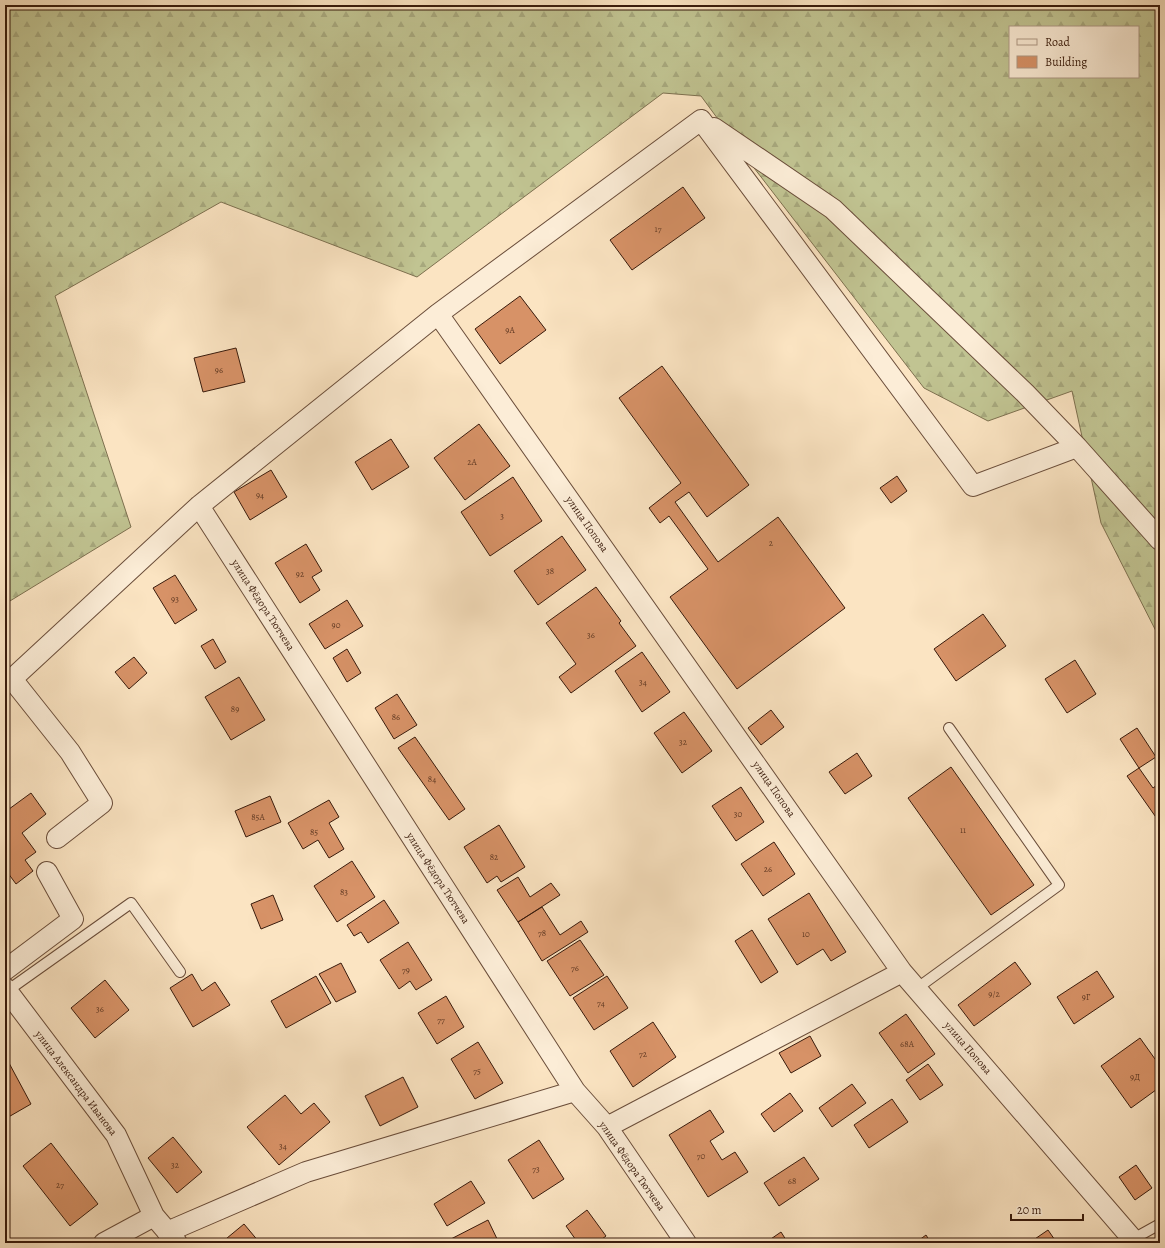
<svg xmlns="http://www.w3.org/2000/svg" width="1165" height="1248" font-family="Alegreya,serif">
  <style>
    .forest { fill: url(#forest-firs); stroke: #7d704f; fill-rule: evenodd }
    .building { fill: #d79267; stroke: #391b0c }
    .lines { fill: none; stroke-linecap: round; stroke-linejoin: round }
    .lane-casing { stroke: #6a4d3a; stroke-width: 12 }
    .street-casing { stroke: #6a4d3a; stroke-width: 22 }
    .lane { stroke: #fcedd7; stroke-width: 10 }
    .street { stroke: #fcedd7; stroke-width: 20 }
    .labels { text-anchor: middle; dominant-baseline: central; stroke-width: 3; stroke-linejoin: round; paint-order: stroke }
    .number-label { font-size: 9px; fill: #603923 }
    .street-label { font-size: 11px; fill: #391b0c; stroke: #fcedd7 }
  </style>
  <defs>
    <pattern id="forest-firs" width="22" height="20" patternUnits="userSpaceOnUse"><rect width="22" height="20" fill="#c1c492"/><path d="M5 1l3.5 6h-7zM16 11l3.5 6h-7z" fill="#a7a87d"/></pattern>
  </defs>
  <rect width="100%" height="100%" fill="#fbe4c2"/>
  <filter id="stains"><feTurbulence type="fractalNoise" baseFrequency=".005" numOctaves="4"/><feColorMatrix values="0 0 0 0 .2 0 0 0 0 .09 0 0 0 0 .02 0 0 0 .5 -.17"/></filter>
  <radialGradient id="worn" r=".72"><stop offset=".6" stop-color="#630" stop-opacity="0"/><stop offset="1" stop-color="#630" stop-opacity=".3"/></radialGradient>
  <!-- forest -->
  <path class="forest" d="M 5,5 L 1160,5 L 1160,639 L 1101,523 L 1072,391 L 988,421 L 924,388 L 751,164 L 701,96 L 663,93 L 417,277 L 221,202 L 55,296 L 131,527 L 5,604 ZM 1010,27 L 1138,27 L 1138,77 L 1010,77 Z"/>
  <!-- building -->
  <path class="building" d="M 683,187 L 705,218 L 632,270 L 610,240 Z
    M 520,296 L 546,330 L 500,364 L 475,329 Z
    M 236,348 L 245,382 L 203,392 L 194,358 Z
    M 662,366 L 749,485 L 707,517 L 689,492 L 675,502 L 718,562 L 778,517 L 845,608 L 737,689 L 670,597 L 708,569 L 669,516 L 660,523 L 649,508 L 681,483 L 619,398 Z
    M 479,424 L 510,466 L 465,500 L 434,458 Z
    M 391,439 L 409,467 L 372,490 L 355,462 Z
    M 271,470 L 287,497 L 250,520 L 234,492 Z
    M 897,476 L 907,491 L 891,503 L 880,488 Z
    M 513,477 L 542,521 L 490,556 L 461,512 Z
    M 562,536 L 586,570 L 538,605 L 514,571 Z
    M 306,544 L 322,571 L 312,577 L 320,590 L 300,603 L 275,563 Z
    M 175,575 L 197,610 L 175,624 L 153,588 Z
    M 596,587 L 621,621 L 619,623 L 636,646 L 571,693 L 559,677 L 576,664 L 546,623 Z
    M 347,600 L 363,626 L 325,649 L 309,624 Z
    M 983,614 L 1006,646 L 956,681 L 934,649 Z
    M 213,639 L 226,662 L 215,669 L 201,646 Z
    M 347,649 L 361,673 L 347,682 L 333,658 Z
    M 642,652 L 670,692 L 642,712 L 615,671 Z
    M 134,657 L 147,673 L 129,689 L 115,672 Z
    M 1075,660 L 1096,694 L 1067,713 L 1045,679 Z
    M 239,677 L 265,720 L 231,740 L 205,697 Z
    M 397,694 L 417,725 L 394,739 L 375,708 Z
    M 771,710 L 784,727 L 761,745 L 748,728 Z
    M 684,712 L 712,751 L 682,773 L 654,733 Z
    M 1137,728 L 1156,757 L 1139,768 L 1120,739 Z
    M 415,737 L 465,809 L 449,820 L 398,748 Z
    M 857,753 L 872,776 L 845,794 L 829,772 Z
    M 951,767 L 1034,885 L 991,915 L 908,798 Z
    M 1139,768 L 1153,788 L 1160,783 L 1160,823 L 1127,776 Z
    M 741,787 L 764,822 L 736,841 L 712,806 Z
    M 31,793 L 46,814 L 22,833 L 36,852 L 25,860 L 33,871 L 16,884 L 5,869 L 5,812 Z
    M 270,796 L 281,822 L 246,837 L 235,811 Z
    M 329,800 L 339,817 L 329,823 L 344,849 L 329,858 L 318,840 L 303,849 L 288,823 Z
    M 499,825 L 525,867 L 501,882 L 497,876 L 487,883 L 464,847 Z
    M 774,842 L 795,874 L 763,896 L 741,864 Z
    M 352,861 L 375,897 L 337,922 L 314,886 Z
    M 518,877 L 530,897 L 551,883 L 560,895 L 518,922 L 497,890 Z
    M 809,893 L 846,952 L 831,961 L 823,949 L 797,965 L 768,919 Z
    M 273,895 L 283,920 L 261,929 L 251,904 Z
    M 384,900 L 399,923 L 368,943 L 361,932 L 354,936 L 347,925 Z
    M 542,907 L 560,935 L 581,921 L 588,932 L 542,961 L 518,922 Z
    M 752,930 L 778,972 L 761,983 L 735,941 Z
    M 580,940 L 604,975 L 570,996 L 547,961 Z
    M 408,942 L 432,980 L 416,990 L 410,981 L 399,989 L 380,960 Z
    M 1015,962 L 1031,984 L 974,1026 L 958,1005 Z
    M 341,963 L 356,992 L 336,1002 L 319,974 Z
    M 1097,971 L 1114,997 L 1074,1024 L 1057,997 Z
    M 192,974 L 202,991 L 215,982 L 230,1005 L 193,1027 L 170,988 Z
    M 316,976 L 331,1003 L 286,1028 L 271,1001 Z
    M 607,976 L 628,1008 L 594,1030 L 573,998 Z
    M 105,980 L 129,1010 L 95,1038 L 71,1008 Z
    M 446,996 L 464,1027 L 437,1044 L 418,1013 Z
    M 906,1014 L 935,1054 L 908,1073 L 879,1033 Z
    M 653,1022 L 676,1057 L 633,1087 L 610,1051 Z
    M 810,1036 L 821,1056 L 791,1073 L 779,1053 Z
    M 1140,1038 L 1160,1066 L 1160,1087 L 1131,1108 L 1101,1066 Z
    M 478,1042 L 503,1083 L 475,1099 L 451,1059 Z
    M 9,1063 L 31,1104 L 5,1119 L 5,1065 Z
    M 928,1064 L 943,1085 L 920,1100 L 906,1080 Z
    M 403,1077 L 418,1107 L 380,1126 L 365,1096 Z
    M 852,1084 L 866,1103 L 832,1127 L 819,1108 Z
    M 790,1093 L 803,1111 L 774,1132 L 761,1114 Z
    M 285,1095 L 301,1114 L 314,1103 L 330,1122 L 279,1165 L 247,1127 Z
    M 892,1099 L 908,1122 L 869,1148 L 854,1125 Z
    M 710,1110 L 724,1132 L 710,1141 L 722,1160 L 735,1152 L 748,1172 L 708,1197 L 669,1135 Z
    M 173,1137 L 202,1172 L 177,1193 L 148,1158 Z
    M 539,1140 L 564,1179 L 533,1199 L 508,1160 Z
    M 51,1143 L 98,1204 L 70,1226 L 23,1166 Z
    M 804,1157 L 819,1179 L 779,1206 L 764,1183 Z
    M 1136,1165 L 1152,1188 L 1135,1200 L 1119,1177 Z
    M 471,1181 L 485,1203 L 447,1226 L 434,1204 Z
    M 587,1210 L 606,1236 L 597,1243 L 578,1243 L 566,1226 Z
    M 488,1220 L 499,1243 L 450,1243 L 449,1240 Z
    M 244,1224 L 260,1243 L 221,1243 Z
    M 1048,1230 L 1057,1243 L 1029,1243 Z
    M 781,1232 L 788,1243 L 765,1243 Z
    M 926,1235 L 931,1243 L 915,1243 Z"/>
  <g class="lines">
    <defs>
      <path id="lane" d="M 916,989 L 1059,885 L 949,728
        M 7,991 L 131,903 L 180,972
        M 1133,1239 L 1160,1224"/>
      <path id="street" d="M 714,128 L 833,209 L 1025,393 L 1077,447 L 1160,540
        M 438,314 L 902,972 L 1136,1243
        M 199,506 L 575,1091 L 607,1127 L 686,1243
        M 12,679 L 70,752 L 102,803 L 57,838
        M 5,682 L 12,679 L 199,506 L 438,314 L 701,120 L 973,486 L 1077,447
        M 5,970 L 73,919 L 47,872
        M 5,988 L 116,1135 L 154,1216 L 177,1243
        M 607,1127 L 902,972
        M 167,1232 L 306,1172 L 575,1091
        M 104,1243 L 154,1216"/>
    </defs>
    <!-- lane casing -->
    <use href="#lane" class="lane-casing"/>
    <!-- street casing -->
    <use href="#street" class="street-casing"/>
    <!-- lane -->
    <use href="#lane" class="lane"/>
    <!-- street -->
    <use href="#street" class="street"/>
  </g>
  <g class="labels">
    <!-- number labels -->
    <g class="number-label">
      <text x="658" y="229">17</text>
      <text x="510" y="330">9А</text>
      <text x="219" y="370">96</text>
      <text x="472" y="462">2А</text>
      <text x="260" y="495">94</text>
      <text x="502" y="516">3</text>
      <text x="771" y="543">2</text>
      <text x="550" y="571">38</text>
      <text x="300" y="574">92</text>
      <text x="175" y="599">93</text>
      <text x="336" y="625">90</text>
      <text x="591" y="635">36</text>
      <text x="643" y="682">34</text>
      <text x="235" y="709">89</text>
      <text x="396" y="717">86</text>
      <text x="683" y="742">32</text>
      <text x="432" y="779">84</text>
      <text x="738" y="814">30</text>
      <text x="258" y="817">85А</text>
      <text x="963" y="830">11</text>
      <text x="314" y="832">85</text>
      <text x="494" y="857">82</text>
      <text x="768" y="869">26</text>
      <text x="344" y="892">83</text>
      <text x="542" y="933">78</text>
      <text x="806" y="934">10</text>
      <text x="575" y="968">76</text>
      <text x="406" y="970">79</text>
      <text x="994" y="994">9/2</text>
      <text x="1086" y="997">9Г</text>
      <text x="601" y="1003">74</text>
      <text x="100" y="1009">36</text>
      <text x="441" y="1020">77</text>
      <text x="907" y="1044">68А</text>
      <text x="643" y="1054">72</text>
      <text x="477" y="1071">75</text>
      <text x="1135" y="1077">9Д</text>
      <text x="283" y="1146">34</text>
      <text x="701" y="1156">70</text>
      <text x="175" y="1165">32</text>
      <text x="536" y="1169">73</text>
      <text x="792" y="1181">68</text>
      <text x="60" y="1185">27</text>
    </g>
    <!-- street labels -->
    <g class="street-label">
      <text transform="translate(587 524) rotate(55)">улица Попова</text>
      <text transform="translate(263 605) rotate(57)">улица Фёдора Тютчева</text>
      <text transform="translate(774 789) rotate(55)">улица Попова</text>
      <text transform="translate(438 878) rotate(57)">улица Фёдора Тютчева</text>
      <text transform="translate(968 1048) rotate(49)">улица Попова</text>
      <text transform="translate(76 1083) rotate(53)">улица Александра Иванова</text>
      <text transform="translate(632 1166) rotate(55)">улица Фёдора Тютчева</text>
    </g>
  </g>
  <!-- margin -->
  <rect width="1165" height="1248" fill="none" stroke="#fbe4c2" stroke-width="20"/>
  <rect x="6" y="6" width="1153" height="1236" fill="none" stroke="#391b0c" stroke-width="2"/>
  <rect x="10" y="10" width="1145" height="1228" fill="none" stroke="#391b0c"/>
  <!-- legend -->
  <rect x="1009" y="26" width="130" height="52" fill="#fcedd7" stroke="#ae9986"/>
  <rect x="1017" y="39" width="20" height="6" fill="#fcedd7" stroke="#ae9986"/>
  <text x="1045" y="46" font-size="12" fill="#391b0c">Road</text>
  <rect x="1017" y="56" width="20" height="12" fill="#d79267" stroke="#ae9986"/>
  <text x="1045" y="66" font-size="12" fill="#391b0c">Building</text>
  <!-- scale -->
  <path d="M1011 1214v6h72v-6" fill="none" stroke="#391b0c" stroke-width="2"/>
  <text x="1017" y="1214" font-size="12" fill="#391b0c" stroke="#fcedd7" stroke-width="3" paint-order="stroke">20 m</text>
  <rect width="100%" height="100%" filter="url(#stains)"/>
  <rect width="100%" height="100%" fill="url(#worn)"/>
</svg>
